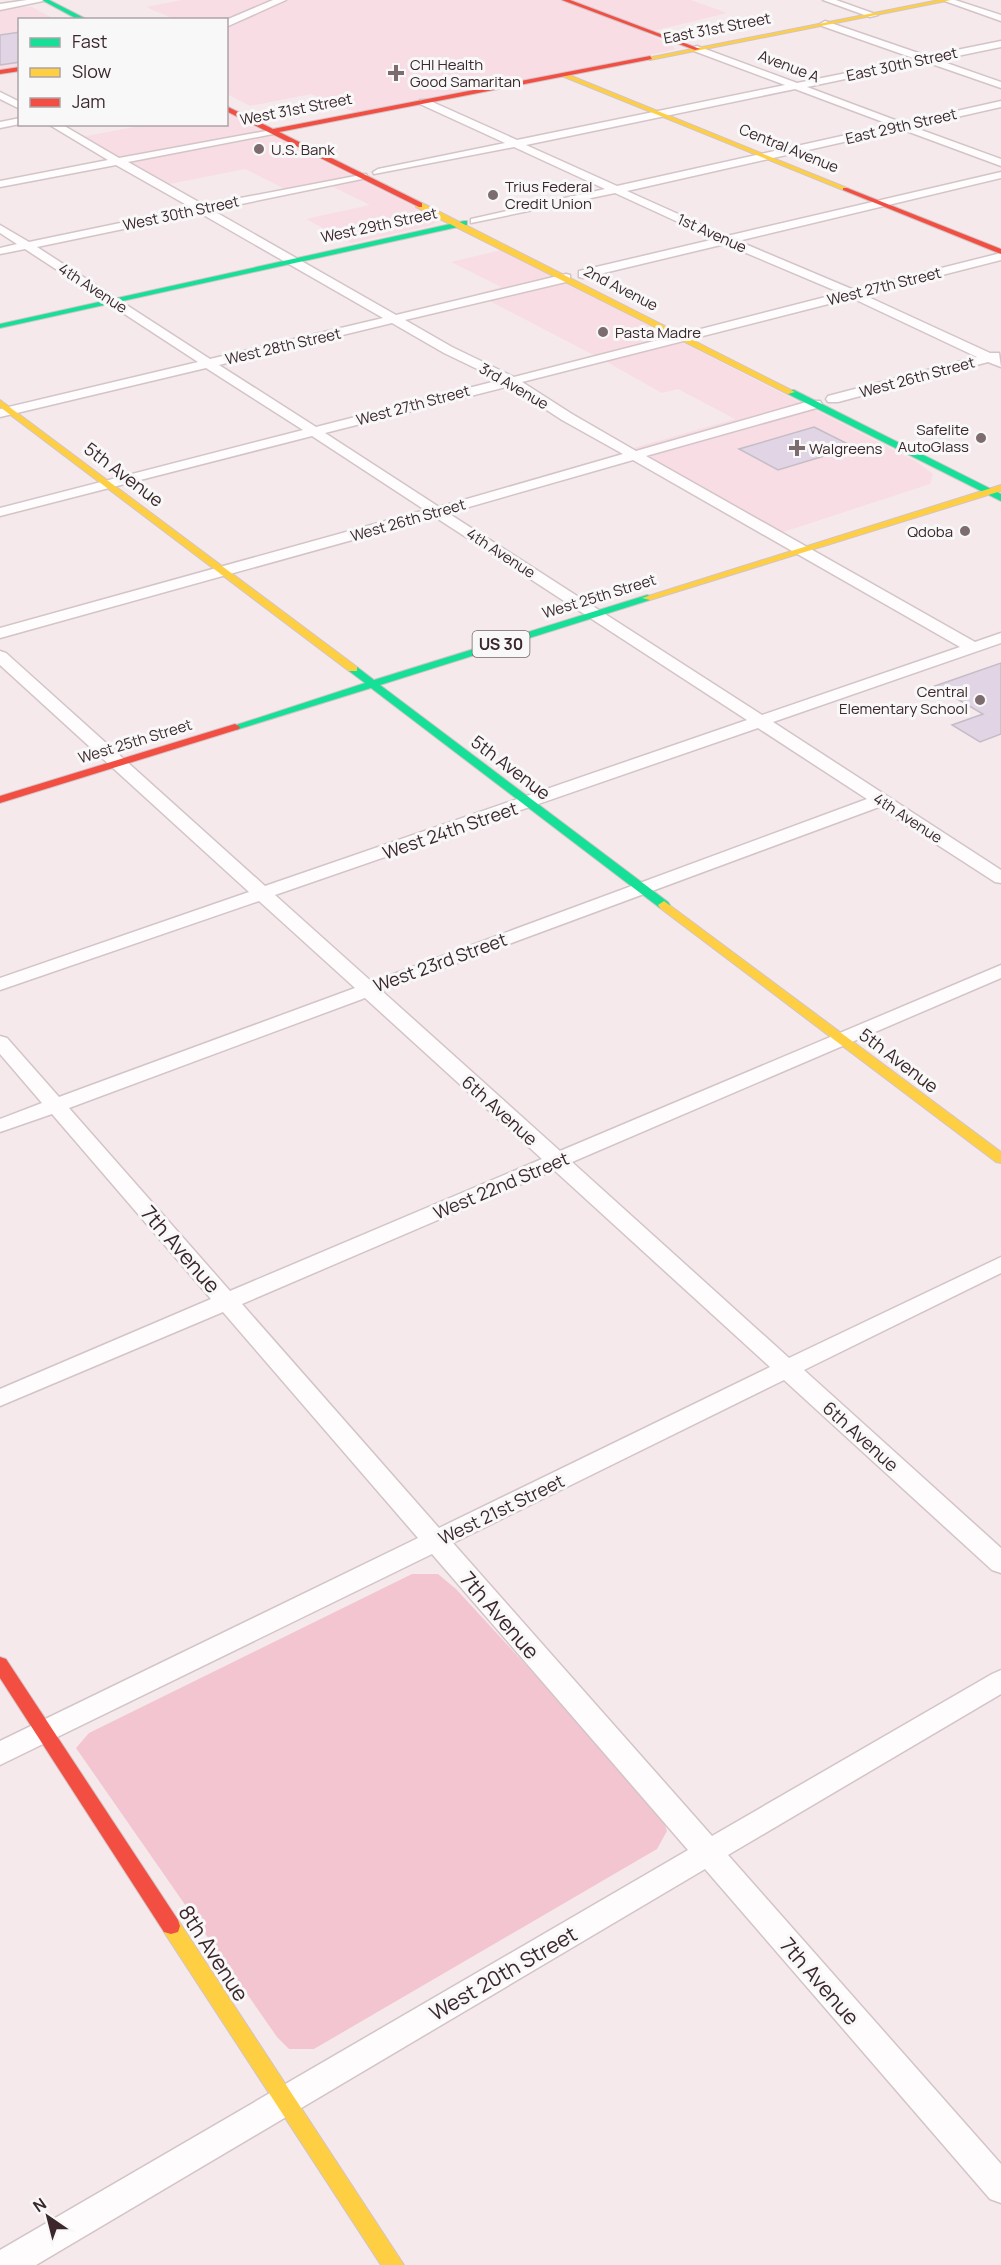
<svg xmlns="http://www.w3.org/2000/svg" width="1001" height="2265" font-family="Manrope,sans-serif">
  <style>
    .built { fill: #f8dde4 }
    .green { fill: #f3c5d1 }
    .building { fill: #e0d4e5; stroke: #c5bdc6; stroke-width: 1.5 }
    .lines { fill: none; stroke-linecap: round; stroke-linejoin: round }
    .street-casing { stroke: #d3c4c7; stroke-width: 3 }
    .fast-casing { stroke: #d3c4c7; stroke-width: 2 }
    .slow-casing { stroke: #d3c4c7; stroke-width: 2 }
    .jam-casing { stroke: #d3c4c7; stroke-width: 2 }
    .street { fill: #fefcfc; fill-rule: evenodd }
    .fast { fill: #16e098; fill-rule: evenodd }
    .slow { fill: #ffcf43; fill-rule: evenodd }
    .jam { fill: #f24e42; fill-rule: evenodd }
    .poi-dot { fill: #7c6b6f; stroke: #f8f8f8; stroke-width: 2 }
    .labels { text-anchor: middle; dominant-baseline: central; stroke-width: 6; stroke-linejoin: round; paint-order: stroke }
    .far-street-label { font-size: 15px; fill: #3b272c; stroke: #f8f8f8 }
    .far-poi-label { font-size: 15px; fill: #3b272c; stroke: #f8f8f8; text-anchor: start }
    .shield { fill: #f8f8f8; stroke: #746669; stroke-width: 1.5 }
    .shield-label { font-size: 16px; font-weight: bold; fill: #3b272c }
    .street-label { font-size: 18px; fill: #3b272c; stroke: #f8f8f8 }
    .near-street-label { font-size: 21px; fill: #3b272c; stroke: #f8f8f8 }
  </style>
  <rect width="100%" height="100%" fill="#f5e9ec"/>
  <!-- built -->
  <path class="built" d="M 182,0 L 691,0 L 727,13 L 645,33 L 672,45 L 675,49 L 669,51 L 359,114 L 311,94 L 250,106 L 227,94 L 226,20 L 174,19 L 146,7 Z
    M 17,6 L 32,7 L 54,19 L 20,20 L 19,67 L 0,70 L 0,9 Z
    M 227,113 L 441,220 L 429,226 L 351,243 L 306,219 L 370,205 L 329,185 L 291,192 L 245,169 L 154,187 L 70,139 L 145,125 L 226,124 Z
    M 501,250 L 917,462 L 933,474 L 930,484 L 765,538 L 762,533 L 644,466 L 616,453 L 735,419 L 678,389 L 662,393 L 607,362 L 476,294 L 501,287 L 451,262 Z"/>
  <!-- green -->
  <path class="green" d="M 412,1574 L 438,1574 L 456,1589 L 660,1811 L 667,1831 L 657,1849 L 314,2049 L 289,2049 L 277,2037 L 76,1748 L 89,1733 Z"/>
  <!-- building -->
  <path class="building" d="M 20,32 L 20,62 L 0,65 L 0,35 Z
    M 814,427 L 854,447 L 778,470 L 739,449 Z
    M 1001,663 L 1001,734 L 980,742 L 952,725 L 983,714 L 935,686 Z"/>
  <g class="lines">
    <defs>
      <path id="street" d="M 27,0 L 48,0 L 0,10 L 0,4 Z
        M 273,0 L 286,0 L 226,27 L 226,20 Z
        M 823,0 L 836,0 L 878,15 L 870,17 Z
        M 942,0 L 955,0 L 1001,15 L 1001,21 Z
        M 825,21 L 927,56 L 1001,41 L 1001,47 L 938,60 L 1001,82 L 1001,88 L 926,62 L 807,87 L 903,123 L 1001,101 L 1001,107 L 913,127 L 1001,159 L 1001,166 L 901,129 L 627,191 L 727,236 L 1001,172 L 1001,178 L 738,241 L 854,290 L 1001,253 L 1001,260 L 864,295 L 990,353 L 999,353 L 1001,367 L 988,362 L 838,402 L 828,402 L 826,399 L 828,396 L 977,357 L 852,298 L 522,382 L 572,414 L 636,451 L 810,401 L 820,401 L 822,404 L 820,407 L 646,456 L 975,642 L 1001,633 L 1001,643 L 773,722 L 1001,870 L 1001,883 L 995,882 L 879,807 L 382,991 L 560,1151 L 1001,965 L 1001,978 L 572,1162 L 789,1358 L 1001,1257 L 1001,1273 L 804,1370 L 1001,1548 L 1001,1573 L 992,1570 L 784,1380 L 453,1543 L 712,1836 L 992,1674 L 1001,1670 L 1001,1694 L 728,1855 L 1001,2164 L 1001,2203 L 990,2199 L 705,1869 L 36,2265 L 0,2265 L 0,2250 L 688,1850 L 432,1554 L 0,1765 L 0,1741 L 418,1538 L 223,1312 L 0,1406 L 0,1389 L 211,1299 L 52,1114 L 0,1132 L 0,1119 L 42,1103 L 0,1054 L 0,1036 L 7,1038 L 59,1097 L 355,988 L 259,901 L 0,990 L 0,978 L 249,892 L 0,665 L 0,651 L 6,653 L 265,886 L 747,720 L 435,517 L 0,638 L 0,628 L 425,510 L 312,436 L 0,516 L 0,508 L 303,430 L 206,368 L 0,417 L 0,409 L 198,362 L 25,249 L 0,254 L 0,248 L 17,244 L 0,233 L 0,225 L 29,242 L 192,208 L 116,165 L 0,187 L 0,181 L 108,160 L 48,124 L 61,124 L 119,158 L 277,129 L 277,133 L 273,134 L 128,162 L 204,205 L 366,174 L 367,176 L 362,179 L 212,210 L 396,315 L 566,274 L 570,275 L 570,281 L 405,320 L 452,347 L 514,377 L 841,293 L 725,244 L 583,278 L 579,277 L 579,271 L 715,239 L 615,193 L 471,223 L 471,219 L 605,189 L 514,147 L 374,174 L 373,172 L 378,169 L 505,143 L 420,104 L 420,100 L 428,100 L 517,140 L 785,85 L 694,51 L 694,47 L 697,46 L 797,83 L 916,59 L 822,26 L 820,24 ZM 795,89 L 891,125 L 617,186 L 526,145 ZM 200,213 L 383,318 L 210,359 L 37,247 ZM 392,323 L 444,353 L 500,380 L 316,427 L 219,365 ZM 510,386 L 562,420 L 623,454 L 439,507 L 325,433 ZM 633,460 L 960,647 L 762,715 L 448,513 ZM 758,728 L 867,799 L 372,982 L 275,895 ZM 365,998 L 542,1159 L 230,1291 L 69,1108 ZM 554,1170 L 770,1367 L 439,1528 L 242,1304 Z
        M 0,92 L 20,102 L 20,109 L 0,99 Z
        M 20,118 L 20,124 L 0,128 L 0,122 Z"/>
      <path id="fast" d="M 42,0 L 49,0 L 88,20 L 79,20 Z
        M 464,221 L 467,221 L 467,225 L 0,328 L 0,324 Z
        M 788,390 L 794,390 L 1001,494 L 1001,501 L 788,394 Z
        M 647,595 L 650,596 L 650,600 L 380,685 L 668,902 L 670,905 L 668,908 L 660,908 L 371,688 L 239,729 L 235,730 L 230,727 L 365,683 L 349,671 L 349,667 L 357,667 L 374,680 Z"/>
      <path id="slow" d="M 939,0 L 951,0 L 650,60 L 647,58 Z
        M 564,73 L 847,188 L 849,189 L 843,190 L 562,76 Z
        M 416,203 L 422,203 L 795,392 L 788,394 L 416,207 Z
        M 0,400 L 357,667 L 357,671 L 349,671 L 0,407 Z
        M 1001,485 L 1001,491 L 650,600 L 642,598 Z
        M 664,901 L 1001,1152 L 1001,1163 L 996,1162 L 660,908 L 658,905 Z
        M 171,1918 L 178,1920 L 404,2265 L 381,2265 L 164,1932 L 162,1926 L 164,1920 Z"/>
      <path id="jam" d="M 562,0 L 570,0 L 700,49 L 695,50 Z
        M 650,56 L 652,59 L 279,132 L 422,203 L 422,207 L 419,207 L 226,111 L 226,106 L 273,129 Z
        M 20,67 L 20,71 L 0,74 L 0,70 Z
        M 843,188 L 847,188 L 1001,249 L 1001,254 L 843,190 Z
        M 235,724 L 240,727 L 239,729 L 0,803 L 0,796 Z
        M 0,1657 L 6,1659 L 178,1920 L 180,1926 L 178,1932 L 171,1934 L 164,1932 L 0,1678 Z"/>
    </defs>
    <!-- street casing -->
    <use href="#street" class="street-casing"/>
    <!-- fast casing -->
    <use href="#fast" class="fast-casing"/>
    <!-- slow casing -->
    <use href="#slow" class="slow-casing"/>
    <!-- jam casing -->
    <use href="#jam" class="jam-casing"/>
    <!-- street -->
    <use href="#street" class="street"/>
    <!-- fast -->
    <use href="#fast" class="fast"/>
    <!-- slow -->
    <use href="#slow" class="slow"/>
    <!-- jam -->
    <use href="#jam" class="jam"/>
  </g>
  <!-- markers -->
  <g class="poi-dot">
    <path d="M393 64h6v6h6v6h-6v6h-6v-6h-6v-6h6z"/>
    <circle cx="259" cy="149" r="6"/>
    <circle cx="493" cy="195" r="6"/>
    <circle cx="603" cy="332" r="6"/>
    <circle cx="981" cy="438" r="6"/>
    <path d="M794 439h6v6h6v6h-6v6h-6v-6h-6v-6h6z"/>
    <circle cx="965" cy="531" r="6"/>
    <circle cx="980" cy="700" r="6"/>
  </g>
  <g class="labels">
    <!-- far-street labels -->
    <g class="far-street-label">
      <text transform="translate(717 28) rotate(-11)">East 31st Street</text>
      <text transform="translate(902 64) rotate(-12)">East 30th Street</text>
      <text transform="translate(789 66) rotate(21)">Avenue A</text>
      <text transform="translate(296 109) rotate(-11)">West 31st Street</text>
      <text transform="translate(901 126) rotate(-13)">East 29th Street</text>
      <text transform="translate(789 148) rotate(22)">Central Avenue</text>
      <text transform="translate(181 213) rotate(-12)">West 30th Street</text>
      <text transform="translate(379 225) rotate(-12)">West 29th Street</text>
      <text transform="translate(712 233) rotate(24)">1st Avenue</text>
      <text transform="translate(884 286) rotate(-14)">West 27th Street</text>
      <text transform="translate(93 288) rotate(33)">4th Avenue</text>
      <text transform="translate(621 288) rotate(27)">2nd Avenue</text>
      <text transform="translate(283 346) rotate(-13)">West 28th Street</text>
      <text transform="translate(917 377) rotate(-15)">West 26th Street</text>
      <text transform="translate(514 386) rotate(30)">3rd Avenue</text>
      <text transform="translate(413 405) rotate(-15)">West 27th Street</text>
      <text transform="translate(408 520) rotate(-16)">West 26th Street</text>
      <text transform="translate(501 553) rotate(33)">4th Avenue</text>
      <text transform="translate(599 596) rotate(-17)">West 25th Street</text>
      <text transform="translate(135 741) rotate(-17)">West 25th Street</text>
      <text transform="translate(908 818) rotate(33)">4th Avenue</text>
    </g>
    <!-- far-poi labels -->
    <g class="far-poi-label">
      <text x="410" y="64">CHI Health<tspan x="410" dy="17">Good Samaritan</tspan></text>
      <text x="271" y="149">U.S. Bank</text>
      <text x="505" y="186">Trius Federal<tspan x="505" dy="17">Credit Union</tspan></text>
      <text x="615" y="332">Pasta Madre</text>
      <text x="969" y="429" text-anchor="end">Safelite<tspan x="969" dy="17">AutoGlass</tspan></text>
      <text x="809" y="448">Walgreens</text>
      <text x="953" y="531" text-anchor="end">Qdoba</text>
      <text x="968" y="691" text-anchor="end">Central<tspan x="968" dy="17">Elementary School</tspan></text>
    </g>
    <!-- shield labels -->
    <rect class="shield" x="472.5" y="631" width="57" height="26" rx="4.5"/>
    <g class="shield-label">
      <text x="501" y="644">US 30</text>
    </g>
    <!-- street labels -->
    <g class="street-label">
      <text transform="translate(124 474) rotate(37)">5th Avenue</text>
      <text transform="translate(511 767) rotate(37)">5th Avenue</text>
      <text transform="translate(450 830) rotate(-19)">West 24th Street</text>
      <text transform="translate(440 962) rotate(-20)">West 23rd Street</text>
      <text transform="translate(899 1060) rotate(37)">5th Avenue</text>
      <text transform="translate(500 1110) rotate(42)">6th Avenue</text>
      <text transform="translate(501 1185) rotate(-23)">West 22nd Street</text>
      <text transform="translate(861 1436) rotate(42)">6th Avenue</text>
      <text transform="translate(501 1509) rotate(-26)">West 21st Street</text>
    </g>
    <!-- near-street labels -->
    <g class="near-street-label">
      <text transform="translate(181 1249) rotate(49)">7th Avenue</text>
      <text transform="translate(500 1615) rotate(49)">7th Avenue</text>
      <text transform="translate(214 1953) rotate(57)">8th Avenue</text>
      <text transform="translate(503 1973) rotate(-30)">West 20th Street</text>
      <text transform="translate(820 1981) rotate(49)">7th Avenue</text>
    </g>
  </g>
  <!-- legend -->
  <rect x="18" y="18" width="210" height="108" fill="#f8f8f8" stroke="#aca4a6" stroke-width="1.5"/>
  <rect x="30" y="38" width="30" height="9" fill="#16e098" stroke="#aca4a6" stroke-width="1.5"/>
  <text x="72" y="48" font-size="18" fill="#3b272c">Fast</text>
  <rect x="30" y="68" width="30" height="9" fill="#ffcf43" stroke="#aca4a6" stroke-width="1.5"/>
  <text x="72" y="78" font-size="18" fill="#3b272c">Slow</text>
  <rect x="30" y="98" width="30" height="9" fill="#f24e42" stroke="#aca4a6" stroke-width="1.5"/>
  <text x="72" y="108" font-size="18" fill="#3b272c">Jam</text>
  <!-- north arrow -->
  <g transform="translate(48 2217) rotate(325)" stroke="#f8f8f8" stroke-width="4.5" paint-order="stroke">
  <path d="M0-4.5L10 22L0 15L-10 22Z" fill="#3b272c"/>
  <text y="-9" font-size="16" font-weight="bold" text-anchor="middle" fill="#3b272c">N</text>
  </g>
</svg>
